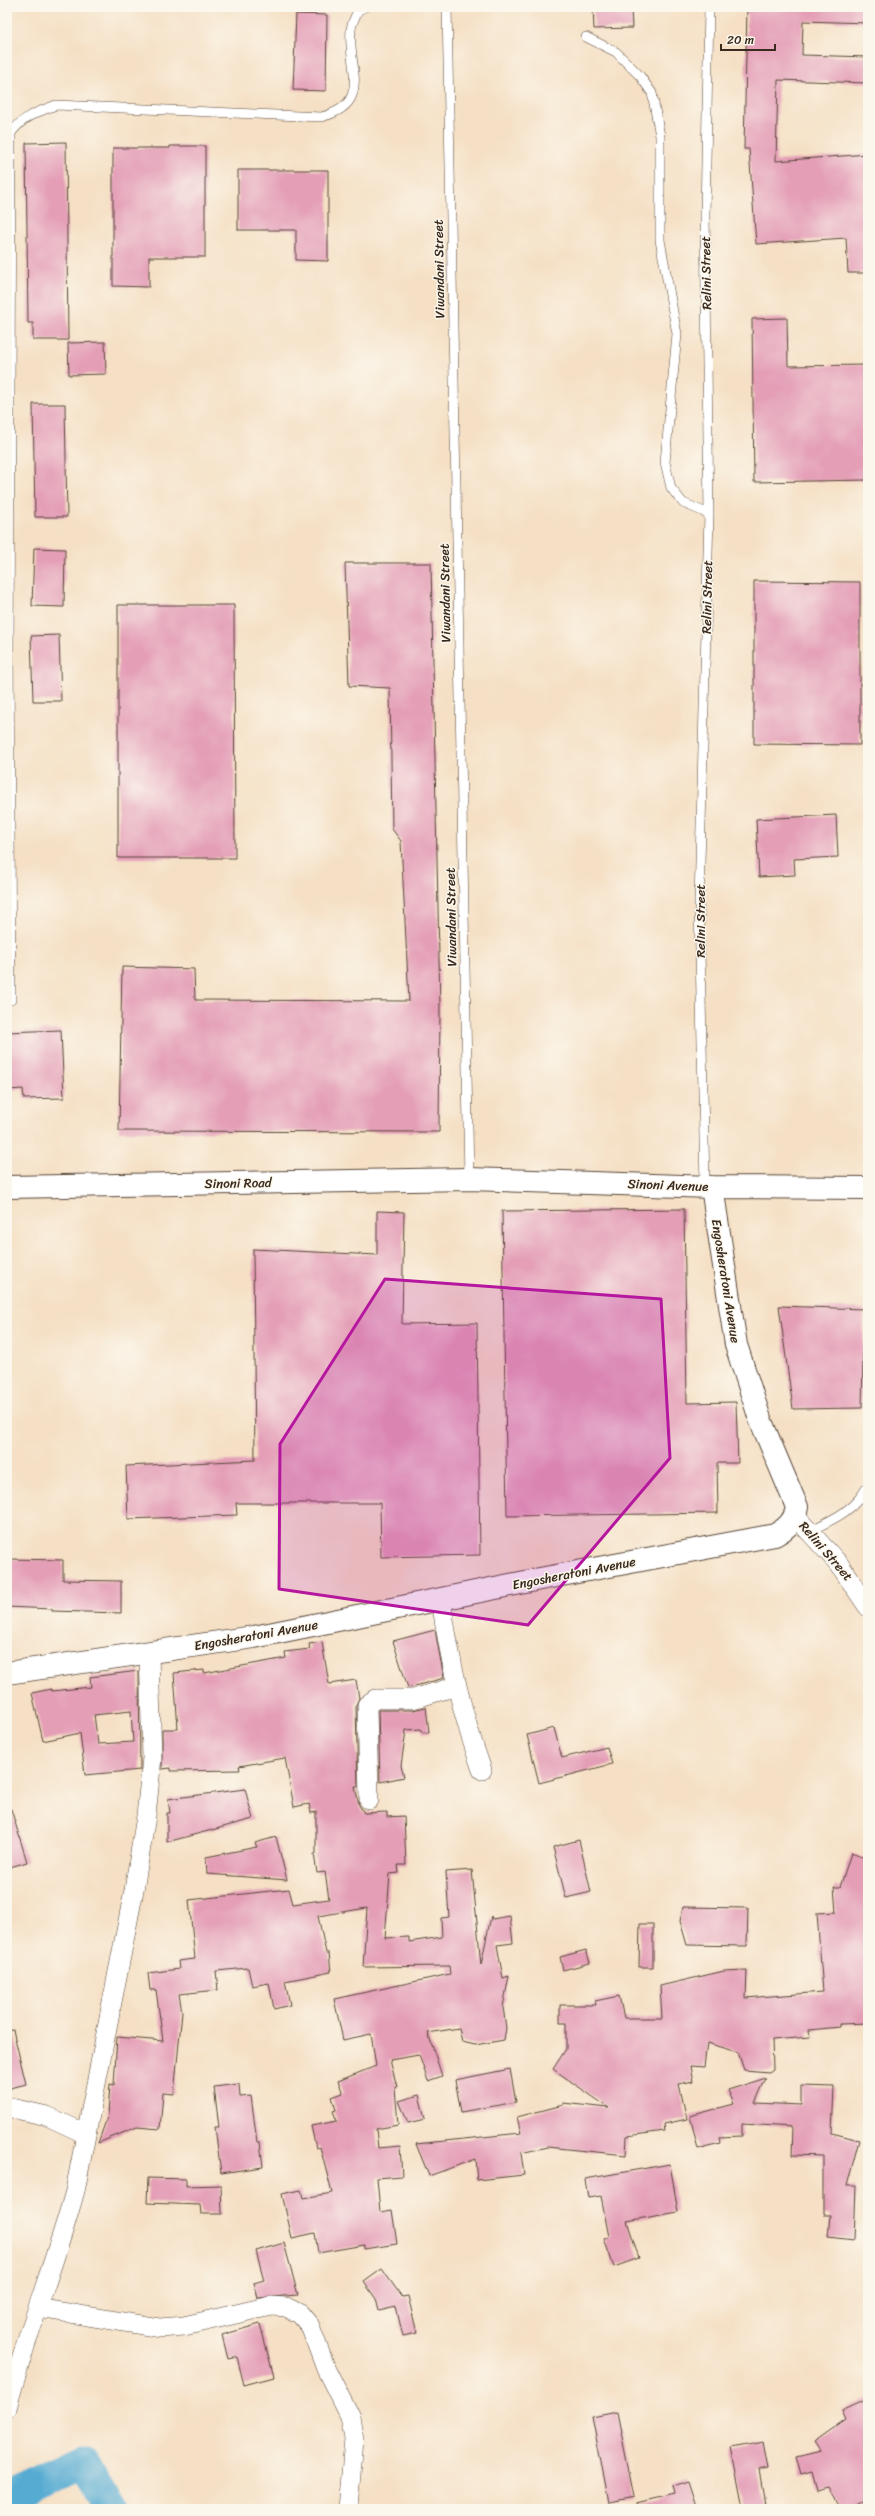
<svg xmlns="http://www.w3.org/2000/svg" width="875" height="2516" font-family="Sriracha,sans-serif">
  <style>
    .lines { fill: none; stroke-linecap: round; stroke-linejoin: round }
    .river { stroke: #56abd2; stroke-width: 33 }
    .building { fill: #e49fb7; fill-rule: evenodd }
    .service-casing { stroke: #574537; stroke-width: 10 }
    .minor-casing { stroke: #574537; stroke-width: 20 }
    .tertiary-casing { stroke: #574537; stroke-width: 24 }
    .service { stroke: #fff; stroke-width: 9 }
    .minor { stroke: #fff; stroke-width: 19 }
    .tertiary { stroke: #fff; stroke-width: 22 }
    .marked { fill: #b5179e; fill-opacity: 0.2; stroke: #b5179e; stroke-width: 3; stroke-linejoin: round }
    .labels { text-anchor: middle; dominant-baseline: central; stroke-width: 3; stroke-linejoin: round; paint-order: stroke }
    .street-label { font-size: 13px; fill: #3b2a1e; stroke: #fbf7ec }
  </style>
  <rect width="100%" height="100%" fill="#fbf7ec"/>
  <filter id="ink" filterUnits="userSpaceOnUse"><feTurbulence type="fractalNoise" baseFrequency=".025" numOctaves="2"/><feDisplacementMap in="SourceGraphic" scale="8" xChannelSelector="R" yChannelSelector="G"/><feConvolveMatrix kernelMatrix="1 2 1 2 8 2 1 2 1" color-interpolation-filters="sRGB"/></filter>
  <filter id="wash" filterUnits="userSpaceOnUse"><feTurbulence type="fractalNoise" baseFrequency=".012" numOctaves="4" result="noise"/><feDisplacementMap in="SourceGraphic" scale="16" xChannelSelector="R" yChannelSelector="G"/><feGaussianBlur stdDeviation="0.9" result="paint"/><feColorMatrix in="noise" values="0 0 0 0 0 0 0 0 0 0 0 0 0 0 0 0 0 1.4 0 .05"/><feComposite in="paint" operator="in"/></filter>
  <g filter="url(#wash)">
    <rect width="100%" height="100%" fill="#f5e0c5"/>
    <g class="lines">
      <!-- river -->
      <path class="river" d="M 7,2497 L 82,2462 L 112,2509"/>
    </g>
    <g id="blocks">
      <!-- building -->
      <path class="building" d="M 593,7 L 631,7 L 632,28 L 594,29 Z
        M 747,7 L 868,7 L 868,23 L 803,21 L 802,55 L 868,57 L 868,83 L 778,80 L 776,161 L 868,154 L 868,273 L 848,273 L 846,238 L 756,244 L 749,149 L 744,149 Z
        M 296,14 L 327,15 L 326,91 L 293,90 Z
        M 66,142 L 68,340 L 33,340 L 33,323 L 28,323 L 26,143 Z
        M 170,146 L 205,146 L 205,257 L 149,257 L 149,287 L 113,286 L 113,148 L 170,148 Z
        M 238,170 L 328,170 L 328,261 L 296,260 L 296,230 L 238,230 Z
        M 787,318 L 788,366 L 868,365 L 868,480 L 754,482 L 752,319 Z
        M 105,342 L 106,374 L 69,375 L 68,343 Z
        M 33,404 L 65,404 L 67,517 L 35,517 Z
        M 34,548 L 65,549 L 64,607 L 32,606 Z
        M 345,563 L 431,563 L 440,1007 L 439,1132 L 119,1131 L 122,967 L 194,969 L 195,1000 L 409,1001 L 401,841 L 392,829 L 390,688 L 349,686 Z
        M 754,581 L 860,582 L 860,745 L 754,744 Z
        M 118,605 L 234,605 L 235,858 L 118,858 Z
        M 59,635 L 61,701 L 33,701 L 31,636 Z
        M 836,815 L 838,857 L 794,859 L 795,875 L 759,877 L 756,819 Z
        M 61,1030 L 64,1098 L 24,1099 L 23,1089 L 7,1090 L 7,1032 Z
        M 684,1209 L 687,1403 L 736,1402 L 738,1463 L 717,1463 L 718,1513 L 507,1516 L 502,1211 Z
        M 377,1211 L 404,1212 L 402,1324 L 477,1323 L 480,1555 L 381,1557 L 380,1503 L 236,1503 L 237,1515 L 128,1519 L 126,1466 L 255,1460 L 253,1249 L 377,1255 Z
        M 779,1306 L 864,1309 L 862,1408 L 793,1409 Z
        M 7,1559 L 63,1560 L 63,1580 L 121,1581 L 121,1613 L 52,1611 L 52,1609 L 7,1607 Z
        M 435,1630 L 444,1678 L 408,1688 L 393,1641 Z
        M 322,1642 L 329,1684 L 356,1680 L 359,1698 L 356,1705 L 358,1787 L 355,1787 L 359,1805 L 364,1813 L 387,1812 L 387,1817 L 404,1816 L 406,1865 L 398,1865 L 399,1873 L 390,1874 L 385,1938 L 409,1937 L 409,1942 L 442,1937 L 441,1918 L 449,1917 L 446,1872 L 472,1870 L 481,1965 L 491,1916 L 492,1919 L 510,1916 L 513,1943 L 497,1945 L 503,1978 L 509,1976 L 503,2007 L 506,2028 L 504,2040 L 475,2045 L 462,2042 L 459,2028 L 428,2033 L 442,2076 L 428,2081 L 419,2055 L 390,2060 L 397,2087 L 395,2087 L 398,2125 L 376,2129 L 378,2148 L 400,2146 L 402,2176 L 377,2178 L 380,2212 L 392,2210 L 397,2244 L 364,2249 L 364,2245 L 318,2253 L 315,2233 L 292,2238 L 282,2194 L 301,2190 L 303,2198 L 332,2193 L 320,2147 L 316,2148 L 311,2126 L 337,2121 L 333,2111 L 336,2110 L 332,2097 L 343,2093 L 338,2081 L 376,2066 L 371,2034 L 343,2040 L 334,1999 L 450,1974 L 449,1966 L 363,1967 L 367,1908 L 318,1916 L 326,1953 L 329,1953 L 331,1972 L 285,1981 L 290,2005 L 274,2009 L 269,1983 L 252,1986 L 248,1968 L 216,1971 L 218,1990 L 179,1994 L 182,2012 L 174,2094 L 163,2093 L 160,2129 L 137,2127 L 98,2143 L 108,2115 L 110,2084 L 114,2085 L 117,2037 L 163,2041 L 156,1990 L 150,1990 L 148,1973 L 179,1969 L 178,1961 L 195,1959 L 189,1900 L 289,1889 L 293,1904 L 329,1899 L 325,1872 L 317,1873 L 314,1854 L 316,1854 L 316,1812 L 311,1813 L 309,1804 L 294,1807 L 285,1758 L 239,1766 L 240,1770 L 171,1771 L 171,1768 L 162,1769 L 162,1729 L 178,1729 L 174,1673 L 204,1670 L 204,1673 L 286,1658 L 285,1652 L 310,1649 L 309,1644 Z
        M 139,1671 L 140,1770 L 85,1775 L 80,1733 L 43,1741 L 32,1693 L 51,1689 L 52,1691 L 91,1687 L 90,1677 ZM 131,1711 L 133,1742 L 98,1744 L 94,1715 Z
        M 426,1707 L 429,1732 L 423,1733 L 421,1729 L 406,1730 L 401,1766 L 404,1777 L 380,1782 L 378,1710 L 413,1710 Z
        M 554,1728 L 562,1758 L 607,1747 L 612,1764 L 539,1783 L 527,1735 Z
        M 245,1789 L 253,1819 L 167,1842 L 167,1813 L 170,1813 L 168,1799 Z
        M 7,1809 L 11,1809 L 27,1862 L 7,1868 Z
        M 276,1837 L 287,1880 L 207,1874 L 206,1857 L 257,1847 L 255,1843 Z
        M 579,1840 L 591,1892 L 566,1898 L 553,1847 Z
        M 851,1853 L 868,1859 L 868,2023 L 840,2024 L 840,2027 L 809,2030 L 810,2037 L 772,2040 L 773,2069 L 769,2072 L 744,2070 L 738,2052 L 707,2043 L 704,2067 L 690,2066 L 693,2081 L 679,2084 L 687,2119 L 664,2124 L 665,2131 L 627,2136 L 626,2155 L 547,2147 L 521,2153 L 524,2175 L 477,2180 L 475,2159 L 429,2176 L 416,2144 L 521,2133 L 517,2117 L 563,2105 L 563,2103 L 609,2108 L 553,2069 L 566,2049 L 566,2023 L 560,2023 L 560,2005 L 596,2005 L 595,2001 L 619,1996 L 624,2018 L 662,2018 L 660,1986 L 724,1971 L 747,1970 L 746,1998 L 823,1992 L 817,1913 L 836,1912 L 834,1887 L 840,1887 Z
        M 683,1907 L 748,1908 L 747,1946 L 687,1945 L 680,1921 Z
        M 640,1924 L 653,1924 L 653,1967 L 639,1967 Z
        M 586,1950 L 590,1963 L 563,1970 L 560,1957 Z
        M 13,2030 L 26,2084 L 7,2089 L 7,2031 Z
        M 510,2069 L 516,2102 L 461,2112 L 455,2080 Z
        M 766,2078 L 755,2103 L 801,2105 L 801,2086 L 834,2087 L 832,2133 L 859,2140 L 847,2186 L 856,2186 L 854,2240 L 828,2237 L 830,2215 L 823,2215 L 823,2156 L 792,2155 L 793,2127 L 742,2124 L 742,2136 L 719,2137 L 720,2143 L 698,2149 L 690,2116 L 734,2104 L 728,2090 Z
        M 239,2084 L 240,2097 L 251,2096 L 257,2142 L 260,2142 L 263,2167 L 221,2173 L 215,2127 L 219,2127 L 214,2087 Z
        M 419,2095 L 425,2119 L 408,2123 L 399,2101 Z
        M 670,2164 L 678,2212 L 627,2221 L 639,2258 L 614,2267 L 604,2239 L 609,2237 L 601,2196 L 588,2198 L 585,2179 Z
        M 148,2178 L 186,2179 L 186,2186 L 221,2185 L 222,2214 L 201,2214 L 200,2205 L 147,2203 Z
        M 284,2243 L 298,2295 L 258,2298 L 254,2283 L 264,2280 L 256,2251 Z
        M 382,2269 L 402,2297 L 408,2296 L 417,2333 L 403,2336 L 396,2307 L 379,2311 L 376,2299 L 364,2282 Z
        M 260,2324 L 274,2377 L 244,2385 L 237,2357 L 228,2359 L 222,2335 Z
        M 868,2399 L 868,2500 L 852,2509 L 841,2509 L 829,2488 L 817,2491 L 812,2472 L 801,2475 L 796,2457 L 821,2451 L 815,2442 L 846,2420 L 842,2411 Z
        M 617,2412 L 634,2497 L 609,2502 L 592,2417 Z
        M 764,2442 L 769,2468 L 759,2470 L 766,2509 L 743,2509 L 731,2448 Z
        M 688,2481 L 697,2509 L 637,2509 L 636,2503 L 674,2494 L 672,2486 Z"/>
    </g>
  </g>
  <g filter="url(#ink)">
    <use href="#blocks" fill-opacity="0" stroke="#574537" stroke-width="1"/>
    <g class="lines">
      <defs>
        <path id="service" d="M 447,7 L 469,1179
          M 586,37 L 616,52 L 640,76 L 652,93 L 660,136 L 660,240 L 677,334 L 665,462 L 671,488 L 683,503 L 709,514
          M 11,1000 L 9,657 L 11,133 C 24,116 37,112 56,105 L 321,117 C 374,104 347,66 351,30 C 351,24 356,16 358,10 L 365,7
          M 705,1186 L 699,902 L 709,514 L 705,215 L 709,7
          M 809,1531 C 832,1520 856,1510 868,1485"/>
        <path id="minor" d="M 795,1516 L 839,1564 L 868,1607
          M 441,1599 C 449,1657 462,1715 482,1770
          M 369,1800 L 367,1705 L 375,1699 L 413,1699 L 457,1686
          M 7,2107 L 47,2116 L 86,2134
          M 38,2308 L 160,2328 L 184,2326 L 271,2306 L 286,2307 L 300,2314 L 310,2326 L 326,2369 L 350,2417 L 354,2439 L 348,2509
          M 7,2408 C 26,2334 55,2264 75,2191 L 134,1890 L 146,1816 L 152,1758 L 149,1653"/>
        <path id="tertiary" d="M 7,1187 L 469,1179 L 712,1187 L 868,1188
          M 7,1673 L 254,1637 L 540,1579 L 775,1535 C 787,1528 795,1521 797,1507 L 760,1419 L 736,1345 L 712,1187"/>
      </defs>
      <!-- service casing -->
      <use href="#service" class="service-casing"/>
      <!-- minor casing -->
      <use href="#minor" class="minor-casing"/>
      <!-- tertiary casing -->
      <use href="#tertiary" class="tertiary-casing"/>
      <!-- service -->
      <use href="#service" class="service"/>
      <!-- minor -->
      <use href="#minor" class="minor"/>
      <!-- tertiary -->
      <use href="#tertiary" class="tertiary"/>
    </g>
  </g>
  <!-- marked area -->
  <path class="marked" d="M 385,1279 L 661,1299 L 670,1458 L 528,1625 L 279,1589 L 280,1444 Z"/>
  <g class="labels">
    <!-- street labels -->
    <g class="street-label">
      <text transform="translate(439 269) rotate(-91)">Viwandani Street</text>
      <text transform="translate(706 273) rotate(-91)">Relini Street</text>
      <text transform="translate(445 593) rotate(-91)">Viwandani Street</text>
      <text transform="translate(707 597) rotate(-89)">Relini Street</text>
      <text transform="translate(451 917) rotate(-91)">Viwandani Street</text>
      <text transform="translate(700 921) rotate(-90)">Relini Street</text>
      <text transform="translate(238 1183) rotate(-1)">Sinoni Road</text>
      <text transform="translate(668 1185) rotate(2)">Sinoni Avenue</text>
      <text transform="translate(726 1281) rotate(81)">Engosheratoni Avenue</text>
      <text transform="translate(826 1551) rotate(49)">Relini Street</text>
      <text transform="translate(574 1573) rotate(-11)">Engosheratoni Avenue</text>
      <text transform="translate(256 1635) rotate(-10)">Engosheratoni Avenue</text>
    </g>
  </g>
  <!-- margin -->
  <rect width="875" height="2516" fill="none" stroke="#fbf7ec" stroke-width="24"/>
  <!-- scale -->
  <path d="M721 44v6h54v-6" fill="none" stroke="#3b2a1e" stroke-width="2"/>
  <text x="727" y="44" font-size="12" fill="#3b2a1e" stroke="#fbf7ec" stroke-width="3" paint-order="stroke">20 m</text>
</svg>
